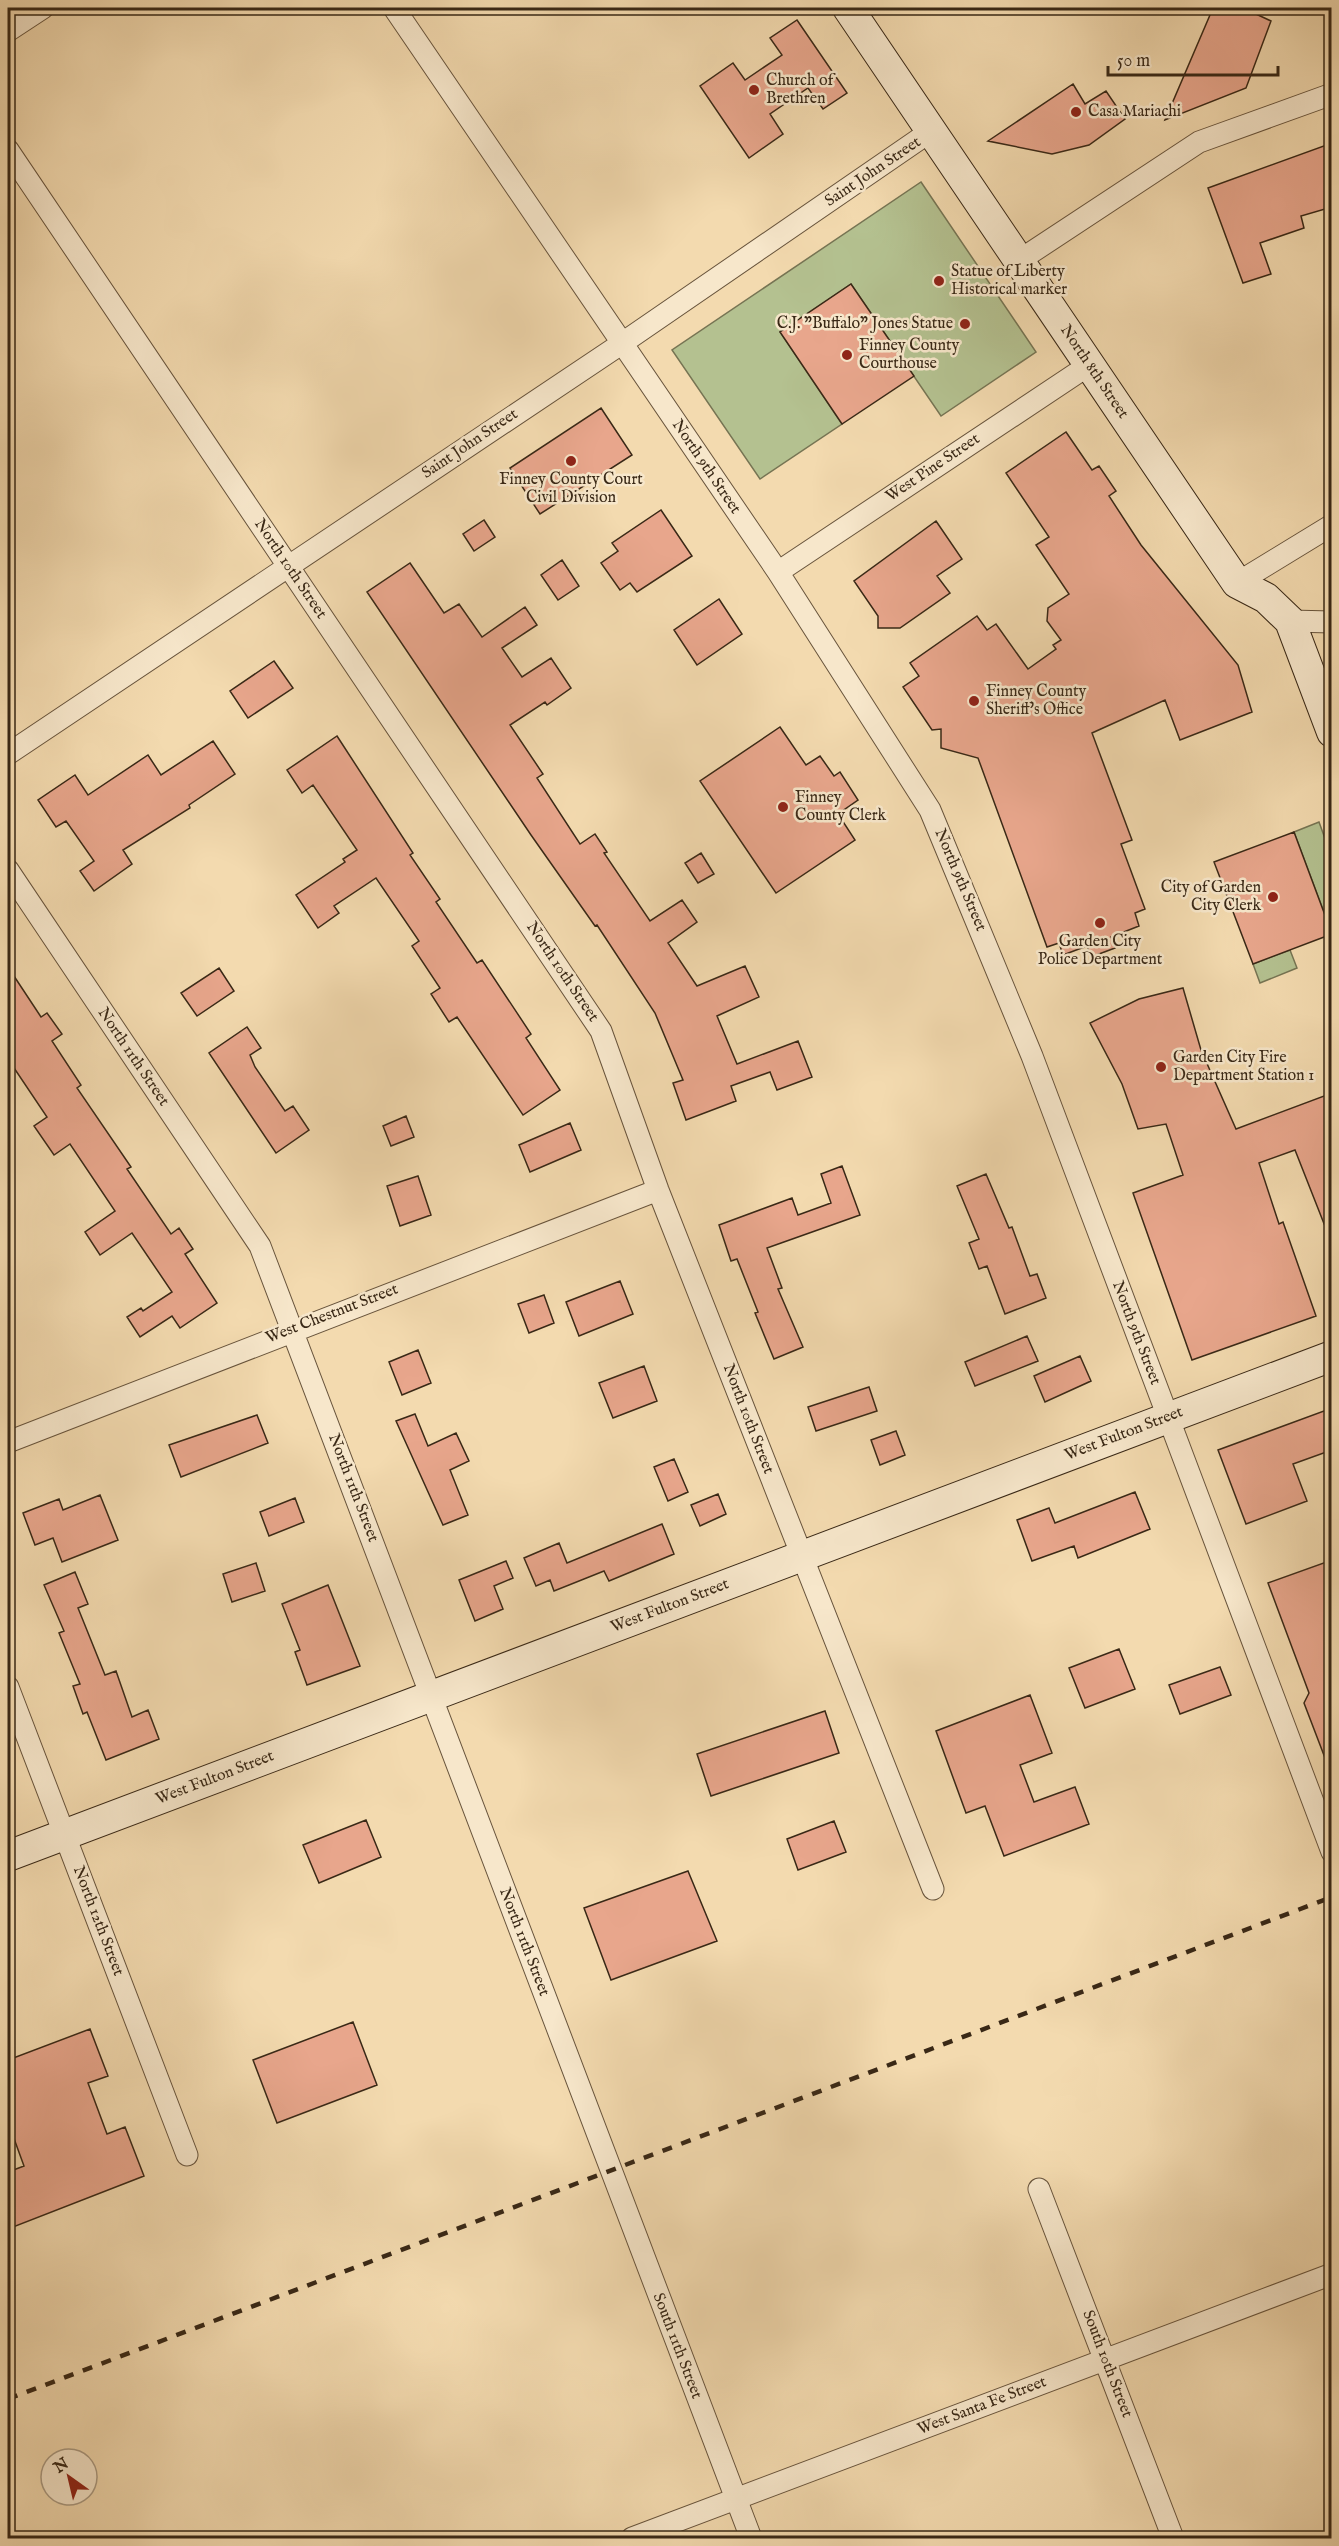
<svg xmlns="http://www.w3.org/2000/svg" width="1339" height="2546" font-family="'IM FELL English',serif">
  <style>
    .green { fill: #b4c190; stroke: #767453; stroke-width: 1.5 }
    .building { fill: #e8a68c; stroke: #392816; stroke-width: 1.5 }
    .lines { fill: none; stroke-linecap: round; stroke-linejoin: round }
    .street-casing { stroke: #68543c; stroke-width: 23 }
    .secondary-casing { stroke: #392816; stroke-width: 32 }
    .street { stroke: #f7e7cb; stroke-width: 21 }
    .secondary { stroke: #f7e7cb; stroke-width: 30 }
    .rail { stroke: #392816; stroke-width: 4.5; stroke-dasharray: 10 10; stroke-linecap: butt }
    .poi-dot { fill: #8f2418; stroke: #f7e7cb; stroke-width: 2 }
    .labels { text-anchor: middle; dominant-baseline: central; stroke-width: 5; stroke-linejoin: round; paint-order: stroke }
    .poi-label { font-size: 16px; fill: #392816; stroke: #f7e7cb; text-anchor: start }
    .street-label { font-size: 16px; fill: #392816; stroke: #f7e7cb }
  </style>
  <rect width="100%" height="100%" fill="#f3daaf"/>
  <filter id="stains"><feTurbulence type="fractalNoise" baseFrequency=".00333" numOctaves="4"/><feColorMatrix values="0 0 0 0 .2 0 0 0 0 .09 0 0 0 0 .02 0 0 0 .5 -.17"/></filter>
  <radialGradient id="worn" r=".72"><stop offset=".6" stop-color="#630" stop-opacity="0"/><stop offset="1" stop-color="#630" stop-opacity=".3"/></radialGradient>
  <!-- green -->
  <path class="green" d="M 921,182 L 1036,352 L 941,416 L 851,284 L 780,332 L 842,424 L 760,479 L 672,350 Z
    M 1319,822 L 1331,855 L 1331,931 L 1294,832 Z
    M 1290,950 L 1297,968 L 1260,983 L 1253,964 Z"/>
  <!-- building -->
  <path class="building" d="M 1213,8 L 1243,8 L 1271,21 L 1246,88 L 1165,120 Z
    M 797,20 L 847,93 L 823,109 L 808,88 L 770,114 L 783,134 L 749,158 L 700,86 L 733,63 L 745,80 L 782,55 L 770,38 Z
    M 1073,84 L 1085,104 L 1106,91 L 1125,119 L 1089,145 L 1052,154 L 988,141 Z
    M 1332,143 L 1332,207 L 1301,216 L 1304,228 L 1260,243 L 1271,274 L 1243,283 L 1208,188 Z
    M 851,284 L 914,376 L 842,424 L 780,332 Z
    M 601,408 L 632,455 L 540,514 L 510,468 Z
    M 1066,432 L 1092,470 L 1099,466 L 1116,491 L 1109,496 L 1141,545 L 1238,665 L 1252,712 L 1180,740 L 1165,700 L 1092,733 L 1132,840 L 1121,844 L 1145,909 L 1135,913 L 1139,926 L 1111,937 L 1115,948 L 1091,957 L 1087,946 L 1063,955 L 1059,943 L 1047,947 L 978,758 L 941,748 L 941,729 L 932,730 L 903,687 L 919,676 L 910,663 L 977,616 L 987,630 L 996,624 L 1028,669 L 1056,649 L 1053,645 L 1061,640 L 1047,621 L 1048,608 L 1069,594 L 1036,545 L 1049,537 L 1006,473 Z
    M 661,510 L 692,556 L 637,592 L 630,583 L 620,590 L 601,563 L 618,551 L 612,543 Z
    M 484,520 L 495,537 L 474,551 L 463,534 Z
    M 936,521 L 962,559 L 937,576 L 950,593 L 900,628 L 878,628 L 878,616 L 854,581 Z
    M 562,560 L 579,586 L 558,600 L 541,575 Z
    M 410,563 L 444,613 L 459,604 L 482,637 L 525,607 L 537,625 L 502,648 L 522,677 L 551,658 L 571,688 L 547,705 L 545,702 L 510,725 L 543,774 L 537,778 L 580,844 L 595,834 L 607,852 L 604,853 L 650,921 L 682,900 L 697,922 L 668,943 L 697,986 L 745,966 L 759,997 L 717,1016 L 737,1064 L 798,1041 L 812,1077 L 777,1090 L 770,1072 L 731,1086 L 736,1101 L 686,1120 L 673,1083 L 683,1080 L 655,1013 L 597,925 L 595,926 L 531,835 L 367,592 Z
    M 719,599 L 742,634 L 697,665 L 674,630 Z
    M 274,661 L 293,688 L 248,718 L 230,691 Z
    M 780,727 L 806,765 L 820,756 L 834,776 L 840,772 L 858,800 L 838,814 L 855,840 L 776,893 L 700,781 Z
    M 337,736 L 413,853 L 410,855 L 440,899 L 436,902 L 477,963 L 482,960 L 531,1034 L 526,1038 L 560,1090 L 523,1115 L 457,1017 L 449,1022 L 431,994 L 440,988 L 412,946 L 419,941 L 376,878 L 334,906 L 339,913 L 318,928 L 296,895 L 345,862 L 343,859 L 357,850 L 313,785 L 302,793 L 287,770 Z
    M 213,741 L 235,774 L 189,805 L 190,808 L 123,850 L 132,864 L 94,891 L 80,871 L 94,861 L 66,821 L 56,827 L 38,800 L 75,775 L 88,795 L 148,755 L 161,775 Z
    M 1294,832 L 1332,934 L 1253,964 L 1214,862 Z
    M 701,853 L 714,874 L 698,883 L 685,863 Z
    M 8,967 L 41,1017 L 47,1013 L 62,1034 L 52,1041 L 81,1085 L 77,1088 L 131,1167 L 127,1169 L 171,1234 L 179,1228 L 193,1249 L 185,1254 L 217,1303 L 180,1328 L 172,1316 L 140,1337 L 127,1317 L 141,1308 L 143,1311 L 172,1292 L 132,1233 L 100,1255 L 85,1232 L 115,1211 L 70,1144 L 54,1155 L 34,1126 L 47,1117 L 8,1059 Z
    M 219,968 L 234,991 L 197,1016 L 181,993 Z
    M 1183,988 L 1201,1050 L 1236,1129 L 1332,1093 L 1332,1244 L 1295,1150 L 1259,1163 L 1279,1224 L 1283,1222 L 1316,1316 L 1192,1360 L 1133,1193 L 1183,1175 L 1166,1124 L 1138,1129 L 1122,1084 L 1090,1023 L 1139,999 Z
    M 247,1027 L 261,1048 L 250,1055 L 255,1067 L 285,1111 L 293,1106 L 309,1130 L 276,1153 L 209,1053 Z
    M 406,1116 L 414,1137 L 391,1146 L 383,1126 Z
    M 570,1123 L 581,1150 L 530,1172 L 519,1145 Z
    M 842,1166 L 860,1215 L 767,1248 L 782,1288 L 778,1289 L 803,1347 L 774,1359 L 755,1313 L 758,1312 L 737,1259 L 731,1261 L 719,1225 L 792,1198 L 798,1215 L 831,1203 L 821,1174 Z
    M 986,1174 L 1009,1228 L 1012,1227 L 1030,1276 L 1037,1274 L 1046,1298 L 1005,1314 L 987,1266 L 979,1269 L 969,1243 L 979,1239 L 957,1186 Z
    M 418,1176 L 431,1215 L 400,1226 L 387,1186 Z
    M 620,1281 L 633,1314 L 579,1336 L 566,1302 Z
    M 544,1295 L 554,1323 L 529,1333 L 518,1304 Z
    M 1027,1336 L 1038,1361 L 975,1386 L 965,1362 Z
    M 418,1350 L 431,1383 L 402,1395 L 389,1362 Z
    M 1080,1356 L 1091,1381 L 1045,1402 L 1034,1376 Z
    M 644,1366 L 657,1401 L 613,1418 L 599,1383 Z
    M 869,1387 L 877,1411 L 816,1431 L 808,1407 Z
    M 1332,1408 L 1332,1450 L 1293,1464 L 1307,1501 L 1246,1524 L 1218,1450 Z
    M 415,1414 L 428,1446 L 456,1433 L 469,1461 L 450,1470 L 468,1515 L 443,1525 L 396,1421 Z
    M 257,1415 L 268,1443 L 181,1477 L 169,1445 Z
    M 896,1431 L 905,1455 L 880,1465 L 871,1440 Z
    M 674,1459 L 688,1492 L 668,1501 L 654,1467 Z
    M 1135,1492 L 1150,1529 L 1078,1558 L 1074,1546 L 1032,1561 L 1017,1520 L 1049,1508 L 1055,1523 Z
    M 718,1494 L 726,1514 L 700,1526 L 691,1505 Z
    M 100,1495 L 118,1540 L 62,1562 L 53,1538 L 35,1545 L 23,1513 L 59,1499 L 63,1510 Z
    M 295,1498 L 304,1522 L 269,1536 L 260,1512 Z
    M 662,1524 L 674,1554 L 609,1581 L 604,1571 L 554,1591 L 550,1580 L 536,1586 L 524,1558 L 559,1543 L 567,1563 Z
    M 1332,1560 L 1332,1771 L 1330,1771 L 1304,1703 L 1309,1693 L 1268,1583 Z
    M 506,1561 L 513,1578 L 494,1586 L 503,1609 L 475,1621 L 459,1580 Z
    M 256,1563 L 265,1591 L 232,1602 L 223,1574 Z
    M 75,1572 L 88,1604 L 78,1608 L 105,1675 L 116,1671 L 132,1717 L 148,1710 L 159,1739 L 106,1760 L 87,1712 L 83,1714 L 73,1686 L 80,1684 L 59,1633 L 64,1631 L 44,1585 Z
    M 328,1585 L 360,1666 L 307,1685 L 295,1652 L 300,1650 L 282,1604 Z
    M 1119,1649 L 1135,1689 L 1085,1708 L 1069,1668 Z
    M 1220,1667 L 1231,1695 L 1180,1714 L 1169,1685 Z
    M 1030,1695 L 1052,1753 L 1020,1765 L 1034,1802 L 1075,1787 L 1089,1824 L 1004,1856 L 985,1806 L 966,1813 L 936,1731 Z
    M 825,1711 L 839,1753 L 711,1796 L 697,1754 Z
    M 366,1820 L 381,1857 L 319,1883 L 303,1845 Z
    M 834,1821 L 846,1852 L 798,1870 L 787,1839 Z
    M 688,1871 L 717,1941 L 611,1980 L 584,1908 Z
    M 353,2022 L 377,2085 L 277,2123 L 253,2060 Z
    M 90,2029 L 108,2076 L 88,2083 L 107,2134 L 125,2127 L 144,2176 L 8,2229 L 8,2172 L 24,2166 L 8,2122 L 8,2060 Z"/>
  <g class="lines">
    <defs>
      <path id="street" d="M 394,8 L 778,572 L 930,810 L 1032,1056 L 1332,1852
        M 8,31 L 43,8
        M 8,150 L 601,1031 L 658,1190 L 933,1889
        M 1020,260 L 1199,142 L 1332,94
        M 778,572 L 1089,365
        M 1237,583 L 1332,525
        M 1290,621 L 1332,622
        M 8,754 L 621,344 L 931,131
        M 8,870 L 260,1246 L 751,2538
        M 8,1442 L 658,1190
        M 8,1687 L 187,2155
        M 1039,2189 L 1173,2538
        M 632,2538 L 1332,2274"/>
      <path id="secondary" d="M 848,8 L 1237,583 L 1266,598 L 1290,621 L 1332,732
        M 8,1856 L 1332,1356"/>
    </defs>
    <!-- street casing -->
    <use href="#street" class="street-casing"/>
    <!-- secondary casing -->
    <use href="#secondary" class="secondary-casing"/>
    <!-- street -->
    <use href="#street" class="street"/>
    <!-- secondary -->
    <use href="#secondary" class="secondary"/>
    <!-- rail -->
    <path class="rail" d="M 8,2399 L 1332,1897"/>
  </g>
  <!-- markers -->
  <g class="poi-dot">
    <circle cx="754" cy="90" r="6"/>
    <circle cx="1076" cy="112" r="6"/>
    <circle cx="939" cy="281" r="6"/>
    <circle cx="965" cy="324" r="6"/>
    <circle cx="847" cy="355" r="6"/>
    <circle cx="571" cy="461" r="6"/>
    <circle cx="974" cy="701" r="6"/>
    <circle cx="783" cy="807" r="6"/>
    <circle cx="1273" cy="897" r="6"/>
    <circle cx="1100" cy="923" r="6"/>
    <circle cx="1161" cy="1067" r="6"/>
  </g>
  <g class="labels">
    <!-- poi labels -->
    <g class="poi-label">
      <text x="766" y="81">Church of<tspan x="766" dy="18">Brethren</tspan></text>
      <text x="1088" y="112">Casa Mariachi</text>
      <text x="951" y="272">Statue of Liberty<tspan x="951" dy="18">Historical marker</tspan></text>
      <text x="953" y="324" text-anchor="end">C.J. "Buffalo" Jones Statue</text>
      <text x="859" y="346">Finney County<tspan x="859" dy="18">Courthouse</tspan></text>
      <text x="571" y="480" text-anchor="middle">Finney County Court<tspan x="571" dy="18">Civil Division</tspan></text>
      <text x="986" y="692">Finney County<tspan x="986" dy="18">Sheriff's Office</tspan></text>
      <text x="795" y="798">Finney<tspan x="795" dy="18">County Clerk</tspan></text>
      <text x="1261" y="888" text-anchor="end">City of Garden<tspan x="1261" dy="18">City Clerk</tspan></text>
      <text x="1100" y="942" text-anchor="middle">Garden City<tspan x="1100" dy="18">Police Department</tspan></text>
      <text x="1173" y="1058">Garden City Fire<tspan x="1173" dy="18">Department Station 1</tspan></text>
    </g>
    <!-- street labels -->
    <g class="street-label">
      <text transform="translate(873 172) rotate(-34)">Saint John Street</text>
      <text transform="translate(1094 372) rotate(56)">North 8th Street</text>
      <text transform="translate(470 444) rotate(-34)">Saint John Street</text>
      <text transform="translate(706 467) rotate(56)">North 9th Street</text>
      <text transform="translate(933 468) rotate(-34)">West Pine Street</text>
      <text transform="translate(290 569) rotate(56)">North 10th Street</text>
      <text transform="translate(960 880) rotate(67)">North 9th Street</text>
      <text transform="translate(562 972) rotate(56)">North 10th Street</text>
      <text transform="translate(133 1057) rotate(56)">North 11th Street</text>
      <text transform="translate(332 1314) rotate(-21)">West Chestnut Street</text>
      <text transform="translate(1136 1333) rotate(69)">North 9th Street</text>
      <text transform="translate(748 1419) rotate(69)">North 10th Street</text>
      <text transform="translate(1124 1434) rotate(-21)">West Fulton Street</text>
      <text transform="translate(353 1488) rotate(69)">North 11th Street</text>
      <text transform="translate(670 1606) rotate(-21)">West Fulton Street</text>
      <text transform="translate(215 1778) rotate(-21)">West Fulton Street</text>
      <text transform="translate(98 1921) rotate(69)">North 12th Street</text>
      <text transform="translate(524 1942) rotate(69)">North 11th Street</text>
      <text transform="translate(677 2346) rotate(69)">South 11th Street</text>
      <text transform="translate(1107 2364) rotate(69)">South 10th Street</text>
      <text transform="translate(982 2406) rotate(-21)">West Santa Fe Street</text>
    </g>
  </g>
  <!-- margin -->
  <rect width="1339" height="2546" fill="none" stroke="#f3daaf" stroke-width="30"/>
  <rect x="9" y="9" width="1321" height="2528" fill="none" stroke="#392816" stroke-width="3"/>
  <rect x="15" y="15" width="1309" height="2516" fill="none" stroke="#392816" stroke-width="1.5"/>
  <!-- north arrow -->
  <g transform="translate(69 2477) rotate(326)"><circle r="28" fill="#f7e7cb" stroke="#ab9b83" stroke-width="1.5"/>
  <path d="M0-4.5L10 22L0 15L-10 22Z" fill="#8f2418"/>
  <text y="-9" font-size="16" font-weight="bold" text-anchor="middle" fill="#392816">N</text>
  </g>
  <!-- scale -->
  <path d="M1108 66v9h170v-9" fill="none" stroke="#392816" stroke-width="3"/>
  <text x="1117" y="66" font-size="18" fill="#392816" stroke="#f7e7cb" stroke-width="4.5" paint-order="stroke">50 m</text>
  <rect width="100%" height="100%" filter="url(#stains)"/>
  <rect width="100%" height="100%" fill="url(#worn)"/>
</svg>
